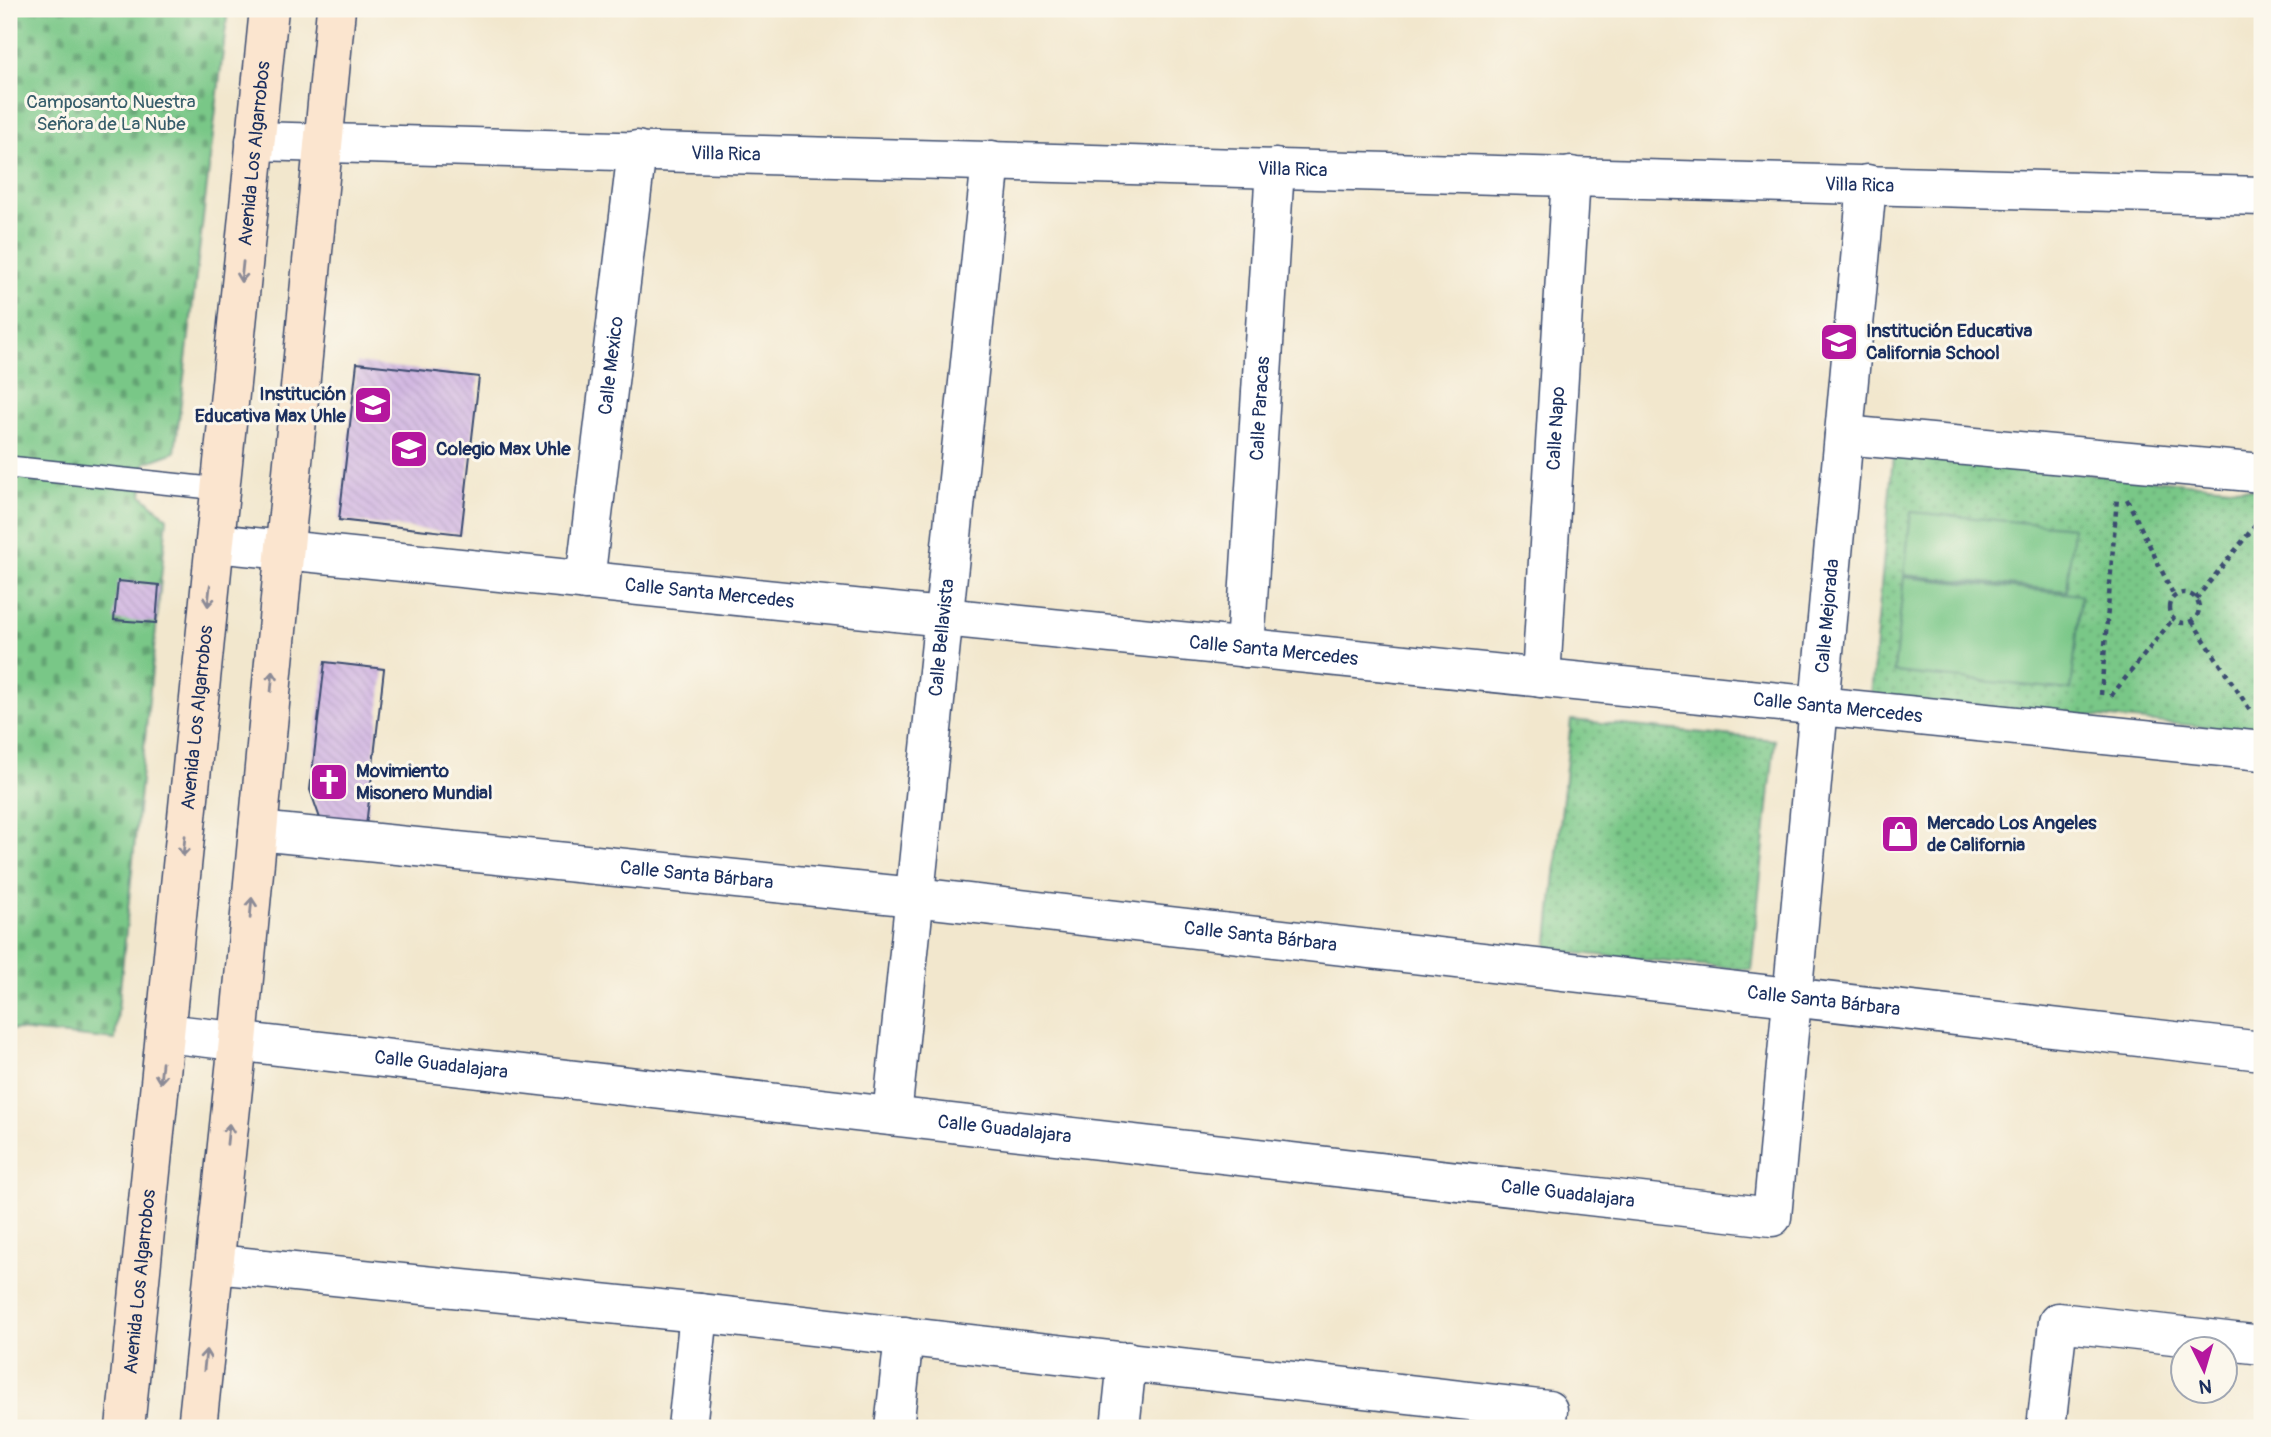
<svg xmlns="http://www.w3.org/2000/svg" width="2271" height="1437" font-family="Pangolin,sans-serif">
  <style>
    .grass { fill: url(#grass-dots); stroke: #4a7b72; stroke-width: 2 }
    .cemetery { fill: url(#cemetery-stones); stroke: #4a7b72; stroke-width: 2 }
    .garden { fill: #79c787; stroke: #4a7b72; stroke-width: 2 }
    .building { fill: url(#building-back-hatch) }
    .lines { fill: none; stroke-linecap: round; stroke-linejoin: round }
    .lane-casing { stroke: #3b4b6f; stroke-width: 24 }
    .street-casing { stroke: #3b4b6f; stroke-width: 41 }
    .secondary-casing { stroke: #3b4b6f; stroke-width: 41 }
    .path { stroke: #3b4b6f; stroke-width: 4.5; stroke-dasharray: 5 5; stroke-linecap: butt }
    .lane { stroke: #fff; stroke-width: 21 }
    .street { stroke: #fff; stroke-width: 38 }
    .secondary { stroke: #fbe5cf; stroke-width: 38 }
    .oneway { stroke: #8b8a96 }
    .labels { text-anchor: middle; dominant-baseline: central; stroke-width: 6; stroke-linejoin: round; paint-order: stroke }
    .park-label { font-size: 19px; fill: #375d6a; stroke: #fbf7ec }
    .street-label { font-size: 19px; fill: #1b2f5e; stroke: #fbf7ec }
    .poi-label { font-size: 19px; font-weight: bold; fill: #1b2f5e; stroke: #fbf7ec; text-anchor: start }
  </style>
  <defs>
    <pattern id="grass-dots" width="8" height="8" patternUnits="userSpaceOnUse" patternTransform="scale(1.75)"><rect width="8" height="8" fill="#79c787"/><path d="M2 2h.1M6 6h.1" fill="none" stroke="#62a272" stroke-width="1.8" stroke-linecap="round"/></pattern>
    <pattern id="cemetery-stones" width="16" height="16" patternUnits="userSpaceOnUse" patternTransform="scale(1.75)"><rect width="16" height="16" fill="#79c787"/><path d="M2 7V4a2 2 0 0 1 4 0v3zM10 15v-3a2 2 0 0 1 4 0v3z" fill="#62a272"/></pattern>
    <pattern id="building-back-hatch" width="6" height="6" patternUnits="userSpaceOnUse" patternTransform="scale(1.75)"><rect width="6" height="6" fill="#cfb2e1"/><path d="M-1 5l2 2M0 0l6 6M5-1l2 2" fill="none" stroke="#b199c3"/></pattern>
  </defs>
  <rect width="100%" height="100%" fill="#fbf7ec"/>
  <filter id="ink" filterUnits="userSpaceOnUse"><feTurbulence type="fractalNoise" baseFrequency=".0143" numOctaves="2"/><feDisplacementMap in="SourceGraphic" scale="14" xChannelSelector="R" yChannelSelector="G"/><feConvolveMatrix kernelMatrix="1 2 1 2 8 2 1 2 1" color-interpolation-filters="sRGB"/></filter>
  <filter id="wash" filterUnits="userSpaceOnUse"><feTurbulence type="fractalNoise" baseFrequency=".00686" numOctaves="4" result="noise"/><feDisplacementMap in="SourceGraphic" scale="28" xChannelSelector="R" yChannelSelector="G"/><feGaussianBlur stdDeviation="1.57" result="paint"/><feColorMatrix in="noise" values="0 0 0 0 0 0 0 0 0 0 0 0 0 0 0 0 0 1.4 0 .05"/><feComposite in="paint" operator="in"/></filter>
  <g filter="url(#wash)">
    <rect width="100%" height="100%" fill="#f2e7cd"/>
    <!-- grass -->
    <path class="grass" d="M 1893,456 L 2262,490 L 2262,732 L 1871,696 Z
      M 1571,720 L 1775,740 L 1751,970 L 1547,950 Z"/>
    <!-- cemetery -->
    <path class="cemetery" d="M 9,9 L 228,9 L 175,452 L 145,463 L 142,495 L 167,518 L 115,1040 L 9,1029 Z"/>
    <!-- garden -->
    <path class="garden" d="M 1911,512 L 2073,527 L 2067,591 L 1904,575 Z
      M 1904,577 L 2081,595 L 2071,690 L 1894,672 Z"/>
    <g id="blocks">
      <!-- building -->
      <path class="building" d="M 357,363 L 479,377 L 461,534 L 339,520 Z
        M 118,581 L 159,585 L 156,623 L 114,620 Z
        M 325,662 L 384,669 L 366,826 L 321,821 L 310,790 Z"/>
    </g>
  </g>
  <g filter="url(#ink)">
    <use href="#blocks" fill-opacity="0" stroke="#3b4b6f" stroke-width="2"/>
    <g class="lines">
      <defs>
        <path id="lane" d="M 9,467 L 220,489"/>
        <g id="street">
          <path id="s1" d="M 255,141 L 2262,196"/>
          <path d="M 1844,435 L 2262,473"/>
          <path id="s2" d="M 215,543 L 2262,751"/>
          <path id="s3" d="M 585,581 L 637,150"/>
          <path id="s4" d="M 1245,648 L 1275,168"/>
          <path id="s5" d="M 1541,678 L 1571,176"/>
          <path id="s6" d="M 258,831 L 915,897 L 2262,1051"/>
          <path id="s7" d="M 165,1033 L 1772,1217 L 1867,184"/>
          <path id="s8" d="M 892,1116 L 991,160"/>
          <path d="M 215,1264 L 699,1313 L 1548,1410 L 1546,1428"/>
          <path d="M 687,1428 L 699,1313"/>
          <path d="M 894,1428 L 904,1336"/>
          <path d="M 1120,1428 L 1127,1361"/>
          <path d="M 2046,1428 L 2058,1322 L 2262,1345"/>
        </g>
        <g id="secondary">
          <path id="s9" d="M 125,1428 L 269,9"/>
          <path d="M 197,1428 L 238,1041 L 336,9"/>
        </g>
      </defs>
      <!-- lane casing -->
      <use href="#lane" class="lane-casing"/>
      <!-- street casing -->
      <use href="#street" class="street-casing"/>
      <!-- secondary casing -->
      <use href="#secondary" class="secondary-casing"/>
      <!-- path -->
      <path class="path" d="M 2127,499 L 2174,596
        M2169 608a15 15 0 1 1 30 0a15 15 0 1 1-30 0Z
        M 2196,599 L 2262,517
        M 2192,621 L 2250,710
        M 2101,695 L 2117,498
        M 2111,696 L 2173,619
        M 2259,713 L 2262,678"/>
      <!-- lane -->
      <use href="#lane" class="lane"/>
      <!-- street -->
      <use href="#street" class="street"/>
      <!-- secondary -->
      <use href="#secondary" class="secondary"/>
    </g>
    <!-- one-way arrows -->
    <defs><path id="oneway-shaft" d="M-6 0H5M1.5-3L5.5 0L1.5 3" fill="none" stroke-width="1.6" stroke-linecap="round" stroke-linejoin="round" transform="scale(1.75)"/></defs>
    <g class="oneway">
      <use href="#oneway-shaft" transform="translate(242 272) rotate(96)"/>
      <use href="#oneway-shaft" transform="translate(209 596) rotate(96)"/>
      <use href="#oneway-shaft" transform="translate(272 681) rotate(-85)"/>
      <use href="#oneway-shaft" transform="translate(184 846) rotate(96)"/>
      <use href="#oneway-shaft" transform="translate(251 908) rotate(-85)"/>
      <use href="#oneway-shaft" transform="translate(161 1073) rotate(96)"/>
      <use href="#oneway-shaft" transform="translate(228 1134) rotate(-84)"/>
      <use href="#oneway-shaft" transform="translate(205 1360) rotate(-84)"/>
    </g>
  </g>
  <!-- icons -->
  <defs>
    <symbol id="school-square" viewBox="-11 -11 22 22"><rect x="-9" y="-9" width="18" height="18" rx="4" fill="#b5179e" stroke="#fbf7ec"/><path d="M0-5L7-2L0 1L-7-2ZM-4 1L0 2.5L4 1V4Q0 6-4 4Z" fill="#fff"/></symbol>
    <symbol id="church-square" viewBox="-11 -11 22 22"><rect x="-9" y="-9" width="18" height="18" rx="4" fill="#b5179e" stroke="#fbf7ec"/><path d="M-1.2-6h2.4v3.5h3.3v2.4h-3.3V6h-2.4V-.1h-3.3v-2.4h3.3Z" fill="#fff"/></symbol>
    <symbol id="shop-square" viewBox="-11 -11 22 22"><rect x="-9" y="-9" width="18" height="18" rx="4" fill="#b5179e" stroke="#fbf7ec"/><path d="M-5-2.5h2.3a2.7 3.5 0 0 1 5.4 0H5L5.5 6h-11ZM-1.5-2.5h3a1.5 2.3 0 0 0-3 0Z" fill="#fff"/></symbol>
  </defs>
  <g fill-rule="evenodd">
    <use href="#school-square" x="1817" y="320" width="44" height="44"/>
    <use href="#school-square" x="351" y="383" width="44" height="44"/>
    <use href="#school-square" x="387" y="427" width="44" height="44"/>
    <use href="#church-square" x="307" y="760" width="44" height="44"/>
    <use href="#shop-square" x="1878" y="812" width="44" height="44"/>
  </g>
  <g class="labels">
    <!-- park labels -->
    <g class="park-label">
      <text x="111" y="102">Camposanto Nuestra<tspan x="111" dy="22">Señora de La Nube</tspan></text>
    </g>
    <!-- street labels -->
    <g class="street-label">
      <text stroke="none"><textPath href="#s1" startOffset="471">Villa Rica</textPath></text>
      <text stroke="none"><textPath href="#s9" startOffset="1281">Avenida Los Algarrobos</textPath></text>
      <text stroke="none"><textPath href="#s1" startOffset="1038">Villa Rica</textPath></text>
      <text stroke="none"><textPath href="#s1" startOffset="1605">Villa Rica</textPath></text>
      <text stroke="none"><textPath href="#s3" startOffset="217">Calle Mexico</textPath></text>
      <text stroke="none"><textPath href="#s4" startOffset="240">Calle Paracas</textPath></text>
      <text stroke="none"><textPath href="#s5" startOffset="250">Calle Napo</textPath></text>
      <text stroke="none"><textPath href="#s2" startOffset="497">Calle Santa Mercedes</textPath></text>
      <text stroke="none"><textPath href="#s7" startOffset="2221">Calle Mejorada</textPath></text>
      <text stroke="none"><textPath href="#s8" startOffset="481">Calle Bellavista</textPath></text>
      <text stroke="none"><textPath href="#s2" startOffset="1064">Calle Santa Mercedes</textPath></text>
      <text stroke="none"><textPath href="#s2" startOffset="1631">Calle Santa Mercedes</textPath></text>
      <text stroke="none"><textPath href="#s9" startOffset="714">Avenida Los Algarrobos</textPath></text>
      <text stroke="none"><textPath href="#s6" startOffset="441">Calle Santa Bárbara</textPath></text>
      <text stroke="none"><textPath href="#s6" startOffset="1008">Calle Santa Bárbara</textPath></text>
      <text stroke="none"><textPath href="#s6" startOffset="1575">Calle Santa Bárbara</textPath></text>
      <text stroke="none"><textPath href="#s7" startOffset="278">Calle Guadalajara</textPath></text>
      <text stroke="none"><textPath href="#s7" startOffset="845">Calle Guadalajara</textPath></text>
      <text stroke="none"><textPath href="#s7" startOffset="1412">Calle Guadalajara</textPath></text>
      <text stroke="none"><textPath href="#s9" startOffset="147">Avenida Los Algarrobos</textPath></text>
    </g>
    <!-- poi labels -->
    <g class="poi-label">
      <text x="1866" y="331">Institución Educativa<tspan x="1866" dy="22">California School</tspan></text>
      <text x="346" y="394" text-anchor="end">Institución<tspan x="346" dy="22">Educativa Max Uhle</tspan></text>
      <text x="436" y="449">Colegio Max Uhle</text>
      <text x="356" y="771">Movimiento<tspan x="356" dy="22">Misonero Mundial</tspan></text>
      <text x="1927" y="823">Mercado Los Angeles<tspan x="1927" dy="22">de California</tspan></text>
    </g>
  </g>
  <!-- margin -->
  <rect width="2271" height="1437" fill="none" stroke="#fbf7ec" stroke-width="35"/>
  <!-- north arrow -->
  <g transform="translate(2204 1370) rotate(175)"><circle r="33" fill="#fbf7ec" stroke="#a1a7b3" stroke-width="2"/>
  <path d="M0-5L12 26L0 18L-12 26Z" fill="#b5179e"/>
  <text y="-10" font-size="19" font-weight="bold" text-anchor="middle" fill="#1b2f5e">N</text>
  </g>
</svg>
